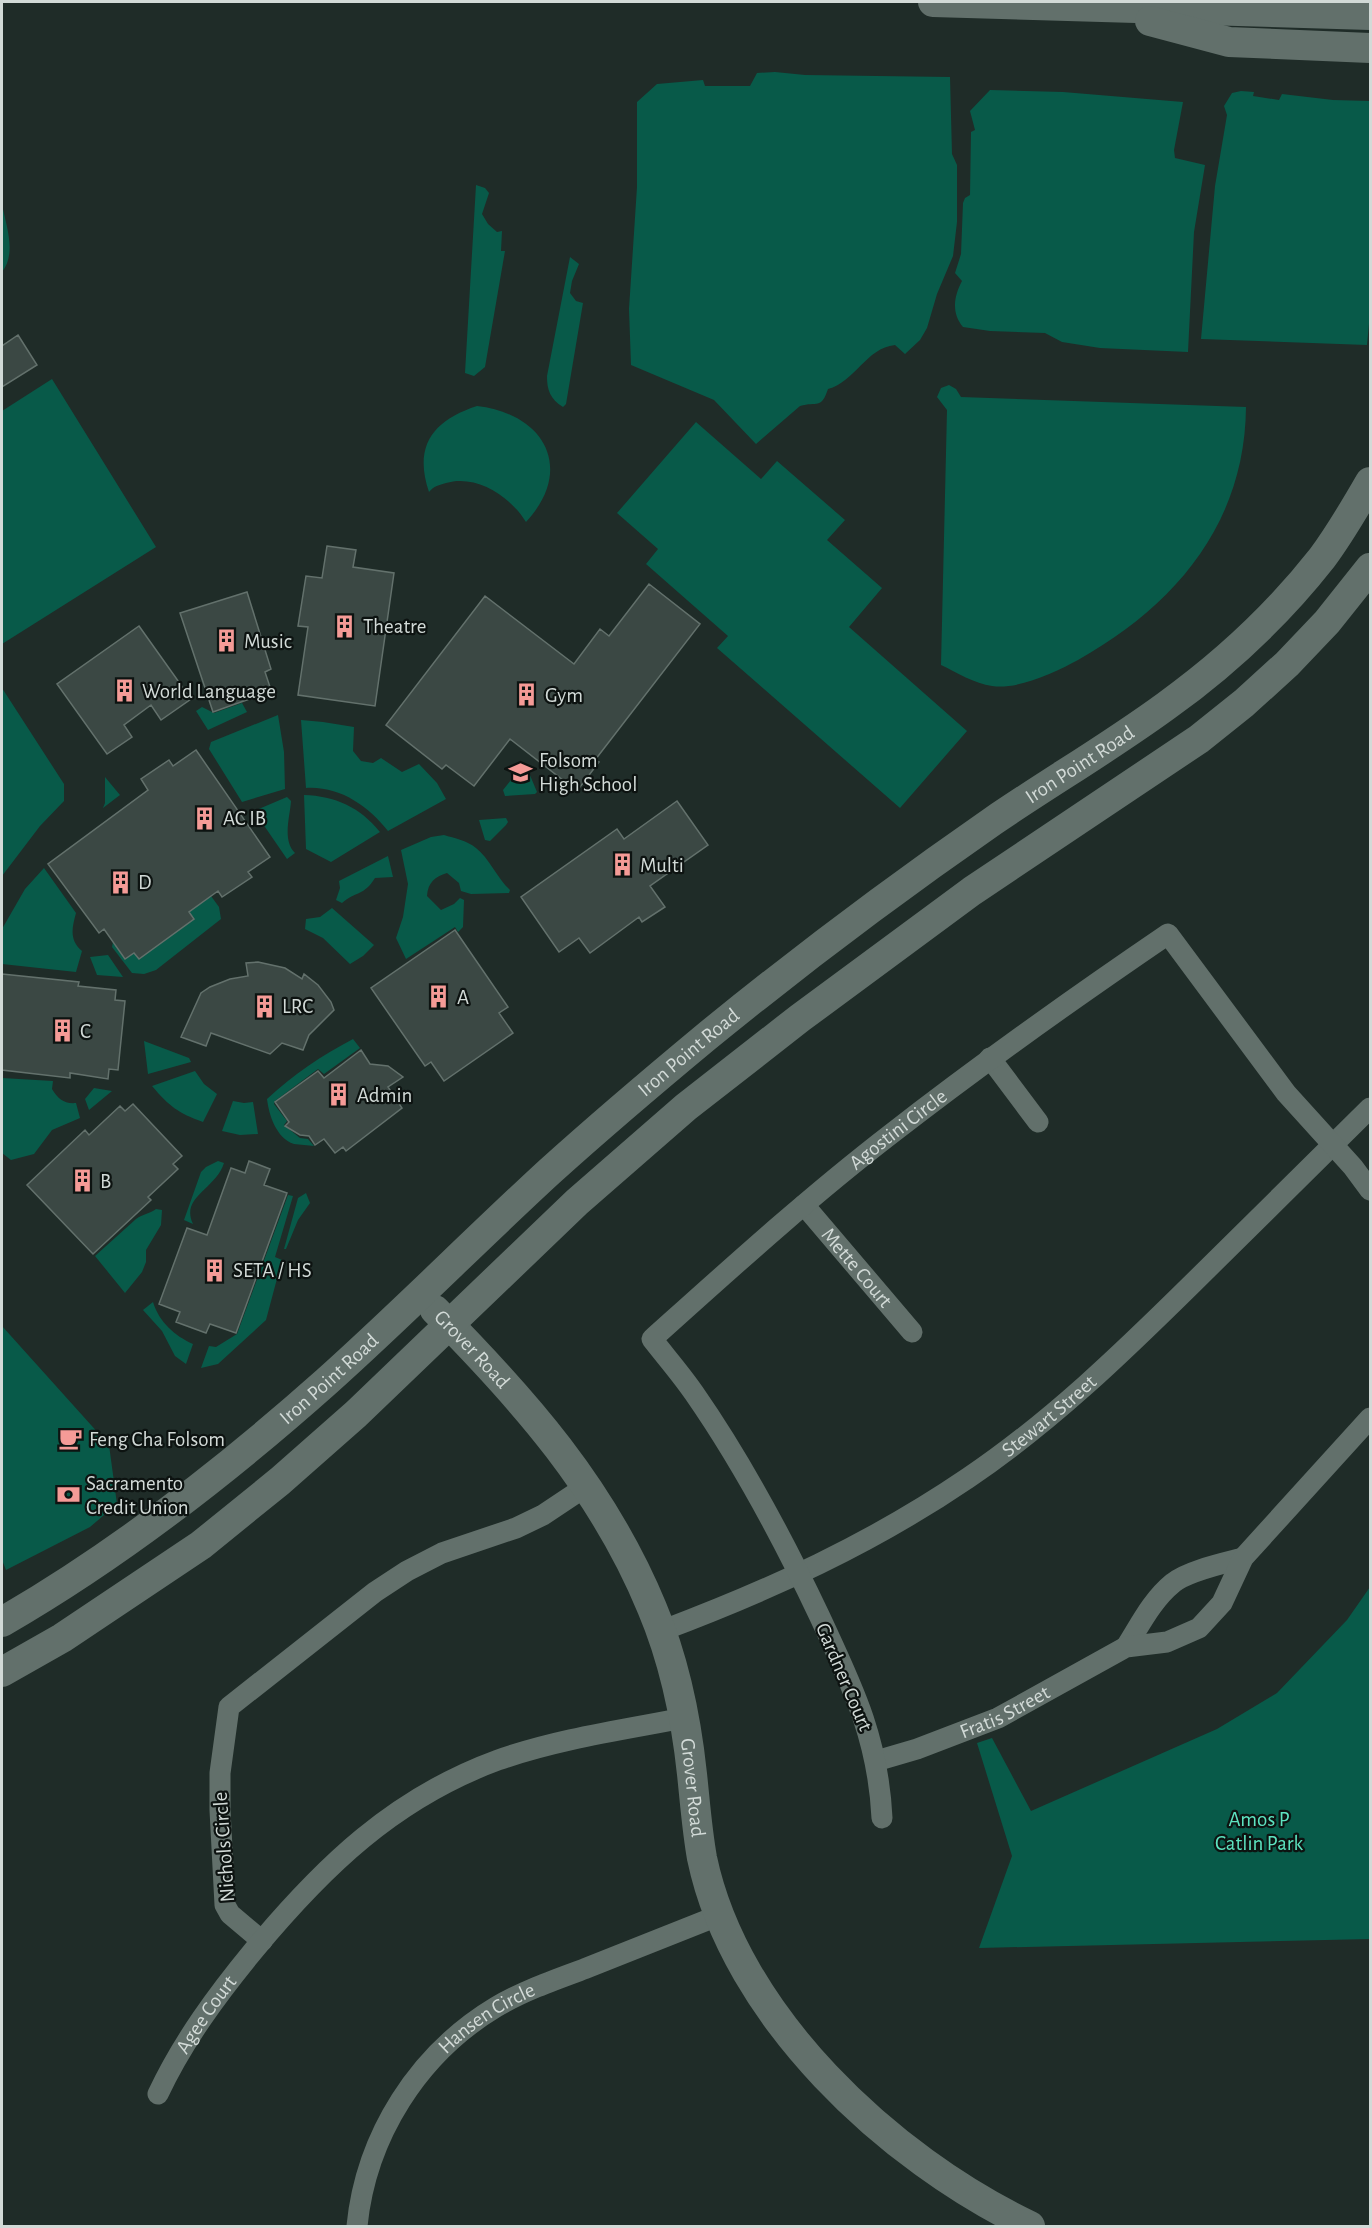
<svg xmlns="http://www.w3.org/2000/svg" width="1372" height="2228" font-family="'Alegreya Sans',sans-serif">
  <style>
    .green { fill: #085a49 }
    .building { fill: #3b4844; stroke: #63716c; stroke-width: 1.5 }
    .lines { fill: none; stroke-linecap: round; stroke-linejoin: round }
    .street { stroke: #62706b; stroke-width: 21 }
    .secondary { stroke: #62706b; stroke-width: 30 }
    .labels { text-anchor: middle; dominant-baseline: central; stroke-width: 4.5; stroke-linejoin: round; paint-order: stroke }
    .poi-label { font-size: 21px; fill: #d2dad7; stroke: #0d1311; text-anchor: start }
    .street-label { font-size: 21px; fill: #d2dad7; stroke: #0d1311 }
    .park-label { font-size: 21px; fill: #5de3c0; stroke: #0d1311 }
  </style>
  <rect width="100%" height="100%" fill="#1f2c28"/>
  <!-- green -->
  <path class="green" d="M 775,72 L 805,75 L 950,77 L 952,154 L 957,165 L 957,222 L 953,256 L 937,294 L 927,328 L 920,340 L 905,354 L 895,345 C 866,348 855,382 828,389 C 821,410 817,401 800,406 L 756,444 L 714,400 L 631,365 L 629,309 L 637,187 L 637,102 L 657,84 L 703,80 L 705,86 L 750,86 L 757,73 Z
    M 990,90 L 1063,92 L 1183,102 L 1174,150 L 1175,158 L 1205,165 L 1194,232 L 1188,352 L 1100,348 L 1062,342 L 1045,333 L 990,331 L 963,327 C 951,313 954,296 962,281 L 955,273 L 961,254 L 963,203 L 965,198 L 970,195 L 971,132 L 975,130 L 970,111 Z
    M 1241,91 L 1254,92 L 1253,96 L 1279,100 L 1282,94 L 1333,100 L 1370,101 L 1370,313 L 1367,345 L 1201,339 L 1215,186 L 1227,115 L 1224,106 L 1232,93 Z
    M 476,185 L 485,188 L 489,193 L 482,214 L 488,224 L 497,232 L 502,231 L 501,251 L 505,251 L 485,367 L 474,376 L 465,373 Z
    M 2,204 C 6,226 17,253 2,272 Z
    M 570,257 L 579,264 L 572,281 L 570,293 L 576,301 L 583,303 L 566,404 L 563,407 C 550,399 547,390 547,376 Z
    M 52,379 L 156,547 L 2,644 L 2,411 Z
    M 949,385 L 956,389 L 961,397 L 1246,407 C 1245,523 1176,605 1078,660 C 1056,672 1018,690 992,686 C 975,684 956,672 941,665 L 947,410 L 937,397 L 941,388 Z
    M 477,406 C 545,414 575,469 526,522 C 510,496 476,474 446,483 C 439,485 434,486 429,492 C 413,445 434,420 477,406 Z
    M 696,422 L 761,479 L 777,461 L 845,520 L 827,540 L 882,588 L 849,627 L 967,731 L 900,808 L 717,648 L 728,636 L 646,564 L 658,549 L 617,513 Z
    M 2,688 L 64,784 L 64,801 L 40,826 L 2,876 Z
    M 242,703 L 247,712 L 208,730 L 196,711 L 202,707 L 214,713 Z
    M 278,715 L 284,752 L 285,789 L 242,802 L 209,749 L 211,742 Z
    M 301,720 L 323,722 L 354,727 L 353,751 L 361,761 L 373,763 L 381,758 L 402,772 L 419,764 L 437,783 L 446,799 L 388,831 C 368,806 340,786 306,788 Z
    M 522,766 L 527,768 L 537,792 L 535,794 L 505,796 L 503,790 Z
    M 105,777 L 120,795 L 103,808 L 105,803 Z
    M 304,795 C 335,796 360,807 380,832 L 331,862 L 306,849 Z
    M 287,797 L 291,801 C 290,817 282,840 295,853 L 287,859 L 254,811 Z
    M 506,818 L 508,822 L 506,825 L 490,841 L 485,840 L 479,820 Z
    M 444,835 C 454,838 468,841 476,848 C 489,858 497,878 510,890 L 509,893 L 471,894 L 461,891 L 459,883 L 447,873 C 435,877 428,882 427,896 L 441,910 L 454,904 L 460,898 L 464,900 L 463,927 L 458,932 L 455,927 L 406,959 L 396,938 L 403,917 L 408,884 L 401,850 L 431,837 Z
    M 388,856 L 393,877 L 375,878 C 364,896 356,891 342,903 L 336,900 L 340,888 L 339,881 Z
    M 44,868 L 76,913 C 72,928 69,940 82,951 L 76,972 L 2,964 L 2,929 L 25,889 Z
    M 203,885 L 219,907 L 221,919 L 156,970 L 144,974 L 132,973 L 112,947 L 113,942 L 125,959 L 134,953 L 139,959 L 193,919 L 189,912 Z
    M 332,908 L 374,945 L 363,956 L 350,964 L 323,938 L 305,929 L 306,919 L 320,917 Z
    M 108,955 L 123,977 L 97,975 L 90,957 Z
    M 353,1039 L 360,1048 L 324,1074 L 318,1069 L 275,1101 L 274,1104 L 287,1121 L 284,1125 L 300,1138 L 308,1139 L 314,1146 C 308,1145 300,1145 294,1144 C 276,1138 269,1115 267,1099 C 294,1074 321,1056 353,1039 Z
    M 144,1041 L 189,1058 L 191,1062 L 148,1074 Z
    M 195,1071 L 204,1084 L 217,1094 L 203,1122 C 178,1113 169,1106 152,1086 Z
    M 2,1078 L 53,1081 L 52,1089 C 58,1099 64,1104 76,1103 L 80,1118 L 52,1130 L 34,1154 L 11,1160 L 2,1153 Z
    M 94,1088 L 112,1091 L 89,1110 L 85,1099 Z
    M 233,1101 L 244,1103 L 253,1102 L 258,1134 L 240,1135 L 222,1131 Z
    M 218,1161 L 224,1163 C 216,1189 180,1197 193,1224 L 184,1220 L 201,1172 L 206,1167 Z
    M 306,1193 L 310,1203 L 298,1220 L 286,1249 L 284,1249 L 298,1198 Z
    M 288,1195 L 293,1196 L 275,1257 L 282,1260 L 266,1320 L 218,1364 L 201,1368 L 209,1346 L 216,1347 L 237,1334 Z
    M 156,1209 L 162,1210 L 161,1225 L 146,1250 L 146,1262 L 142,1272 L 125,1293 L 95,1256 L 136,1219 C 143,1214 149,1214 156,1209 Z
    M 153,1302 C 159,1322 175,1336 193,1344 L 186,1364 L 175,1356 L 162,1331 L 143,1310 Z
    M 2,1326 L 109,1445 L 117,1504 L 90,1527 L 6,1570 L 2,1560 Z
    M 1370,1587 L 1370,1939 L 979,1948 L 1012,1856 L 977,1743 L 992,1738 L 1031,1811 L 1217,1729 L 1277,1693 L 1347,1620 Z"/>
  <!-- building -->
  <path class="building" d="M 18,335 L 37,365 L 2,387 L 2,346 Z
    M 327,546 L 356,550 L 353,567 L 394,573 L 375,706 L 298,695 L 308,627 L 298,626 L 306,576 L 322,578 Z
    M 649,584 L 700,624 L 595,760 L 599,762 L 577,791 L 510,739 L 474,786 L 446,765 L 442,769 L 386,725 L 485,596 L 574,664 L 600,629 L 609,636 Z
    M 247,592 L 271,669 L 265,672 L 270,687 L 255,697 L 213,712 L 180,613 Z
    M 139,626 L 191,699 L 161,720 L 151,705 L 124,725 L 132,737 L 107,754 L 57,684 Z
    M 196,750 L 270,857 L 248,872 L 252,877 L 222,897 L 218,891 L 189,912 L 194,919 L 139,959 L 134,953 L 125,959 L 104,929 L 99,933 L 48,864 L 148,790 L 141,779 L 169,760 L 173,766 Z
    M 677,801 L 708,845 L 650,886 L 665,907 L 642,922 L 639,917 L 590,953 L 579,938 L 559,952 L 521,897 L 617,829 L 624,839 Z
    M 455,930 L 508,1007 L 499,1013 L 513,1033 L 444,1081 L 431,1062 L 425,1066 L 371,988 Z
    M 258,962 L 285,968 L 302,979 L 304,974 L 318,985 L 331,1002 L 334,1010 L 309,1035 L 303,1050 L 282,1043 L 270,1054 L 211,1033 L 206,1046 L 181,1037 L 201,993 L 210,987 L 230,979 L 248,976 L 246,963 Z
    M 2,974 L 79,982 L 78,986 L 116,990 L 115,1000 L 125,1001 L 118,1070 L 109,1069 L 108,1079 L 70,1073 L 70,1078 L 2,1070 Z
    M 361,1050 L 370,1064 L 388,1066 L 403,1077 L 388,1087 L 402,1108 L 346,1151 L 343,1147 L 335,1153 L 324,1139 L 315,1145 L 309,1136 L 300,1135 L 285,1126 L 289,1122 L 275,1102 L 318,1071 L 324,1078 Z
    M 133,1104 L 182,1156 L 173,1164 L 178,1169 L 148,1197 L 151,1200 L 93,1254 L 27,1185 L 85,1130 L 89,1135 L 120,1106 L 125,1111 Z
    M 249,1161 L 270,1169 L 264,1185 L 287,1193 L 236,1333 L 210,1324 L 206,1333 L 176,1322 L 180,1312 L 159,1304 L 187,1228 L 207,1235 L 231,1168 L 245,1173 Z"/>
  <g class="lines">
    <!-- street -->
    <g class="street">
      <path d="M 990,1058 L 1038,1122"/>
      <path id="s1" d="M 804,1205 L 912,1332"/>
      <path id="s2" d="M 661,1631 C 770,1590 871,1544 968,1478 C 1051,1422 1122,1353 1193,1283 C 1252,1225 1311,1166 1370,1108"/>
      <path d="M 1126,1647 C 1140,1625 1152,1600 1173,1583 C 1187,1571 1224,1563 1243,1558"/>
      <path id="s3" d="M 876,1761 L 917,1749 L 998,1718 L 1126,1647 L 1167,1642 L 1199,1628 L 1222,1603 L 1243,1558 L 1370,1418"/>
      <path id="s4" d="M 882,1818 C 878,1737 852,1686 819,1615 C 783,1539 742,1462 694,1393 C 681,1374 666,1357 652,1339 C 730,1269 808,1198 891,1134 C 981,1064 1074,998 1168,934 L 1286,1093 L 1353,1167 L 1370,1190"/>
      <path d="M 262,1941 L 230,1914 L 225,1905 L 220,1810 L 220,1773 L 229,1707 L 375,1592 L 407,1571 L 442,1553 L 516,1528 L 543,1515 L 588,1485"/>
      <path id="s5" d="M 158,2094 C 183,2041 217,1995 254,1950 C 323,1867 394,1798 498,1760 C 558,1739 622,1730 684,1718"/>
      <path id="s6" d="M 357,2226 C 366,2136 418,2054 496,2007 C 523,1991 554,1980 584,1969 C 629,1951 674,1933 720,1915"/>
    </g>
    <!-- secondary -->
    <g class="secondary">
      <path d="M 933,2 L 1370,15"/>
      <path d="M 1150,21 L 1229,42 L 1370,48"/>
      <path id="s7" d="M 435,1310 C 524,1400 603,1489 652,1608 C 674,1660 686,1717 692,1774 C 695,1802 697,1830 702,1858 C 735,2016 889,2159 1030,2226"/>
      <path id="s8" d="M 2,1622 C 118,1555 226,1471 326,1382 C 402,1314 474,1241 549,1172 C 600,1126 653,1081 706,1037 C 799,961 895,889 993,821 C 1050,782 1110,747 1166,706 C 1223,665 1278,614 1322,558 C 1340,534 1355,508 1370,482"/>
      <path d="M 2,1672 L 62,1638 L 201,1545 L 280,1481 L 356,1414 L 577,1202 L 686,1107 L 800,1018 L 972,891 L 1199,739 L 1244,703 L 1287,664 L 1327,622 L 1370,568"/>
    </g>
  </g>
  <!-- icons -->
  <defs>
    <symbol id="building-bare" viewBox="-9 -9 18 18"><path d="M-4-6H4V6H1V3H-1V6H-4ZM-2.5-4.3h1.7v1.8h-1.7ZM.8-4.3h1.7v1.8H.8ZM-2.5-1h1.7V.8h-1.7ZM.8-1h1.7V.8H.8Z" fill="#f59b97" stroke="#0d1311" stroke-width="2.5" paint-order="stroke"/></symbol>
    <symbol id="school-bare" viewBox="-9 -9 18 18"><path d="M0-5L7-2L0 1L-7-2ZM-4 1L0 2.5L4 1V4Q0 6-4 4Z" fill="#f59b97" stroke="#0d1311" stroke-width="2.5" paint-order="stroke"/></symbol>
    <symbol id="cafe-bare" viewBox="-9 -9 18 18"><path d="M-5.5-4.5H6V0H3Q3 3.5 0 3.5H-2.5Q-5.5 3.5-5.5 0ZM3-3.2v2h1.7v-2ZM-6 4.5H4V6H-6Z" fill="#f59b97" stroke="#0d1311" stroke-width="2.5" paint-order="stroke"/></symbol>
    <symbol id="bank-bare" viewBox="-9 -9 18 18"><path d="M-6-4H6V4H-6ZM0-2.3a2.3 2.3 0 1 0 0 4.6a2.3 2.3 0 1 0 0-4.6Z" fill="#f59b97" stroke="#0d1311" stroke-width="2.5" paint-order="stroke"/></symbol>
  </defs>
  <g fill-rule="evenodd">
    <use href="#building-bare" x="328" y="610" width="33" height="33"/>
    <use href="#building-bare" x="210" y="624" width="33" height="33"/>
    <use href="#building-bare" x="108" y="674" width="33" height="33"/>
    <use href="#building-bare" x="510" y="678" width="33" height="33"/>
    <use href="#school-bare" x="504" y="756" width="33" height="33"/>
    <use href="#building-bare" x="188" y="802" width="33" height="33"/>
    <use href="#building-bare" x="606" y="848" width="33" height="33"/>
    <use href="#building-bare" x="104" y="866" width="33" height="33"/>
    <use href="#building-bare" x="422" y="980" width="33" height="33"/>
    <use href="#building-bare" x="248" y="990" width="33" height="33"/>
    <use href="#building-bare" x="46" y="1014" width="33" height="33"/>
    <use href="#building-bare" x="322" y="1078" width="33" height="33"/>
    <use href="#building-bare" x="66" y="1164" width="33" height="33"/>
    <use href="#building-bare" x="198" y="1254" width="33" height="33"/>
    <use href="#cafe-bare" x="54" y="1422" width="33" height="33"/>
    <use href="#bank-bare" x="52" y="1478" width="33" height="33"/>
  </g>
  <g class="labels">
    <!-- poi labels -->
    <g class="poi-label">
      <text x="363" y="626">Theatre</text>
      <text x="244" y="641">Music</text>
      <text x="142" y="691">World Language</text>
      <text x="545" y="695">Gym</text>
      <text x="539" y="760">Folsom<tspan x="539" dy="24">High School</tspan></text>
      <text x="223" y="818">AC IB</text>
      <text x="640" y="865">Multi</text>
      <text x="138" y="882">D</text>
      <text x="457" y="997">A</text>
      <text x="282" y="1006">LRC</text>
      <text x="80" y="1031">C</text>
      <text x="357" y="1095">Admin</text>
      <text x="100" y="1181">B</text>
      <text x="233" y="1270">SETA / HS</text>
      <text x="89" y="1439">Feng Cha Folsom</text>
      <text x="86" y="1483">Sacramento<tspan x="86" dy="24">Credit Union</tspan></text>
    </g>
    <!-- street labels -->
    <g class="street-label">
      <text stroke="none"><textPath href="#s8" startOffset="1380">Iron Point Road</textPath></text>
      <text stroke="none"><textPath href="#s8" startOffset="894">Iron Point Road</textPath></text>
      <text stroke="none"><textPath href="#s4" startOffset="861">Agostini Circle</textPath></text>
      <text stroke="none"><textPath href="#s1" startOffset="82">Mette Court</textPath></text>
      <text stroke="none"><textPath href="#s7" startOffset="54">Grover Road</textPath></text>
      <text stroke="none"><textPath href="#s8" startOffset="408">Iron Point Road</textPath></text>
      <text stroke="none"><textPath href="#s2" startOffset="446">Stewart Street</textPath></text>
      <text transform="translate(844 1677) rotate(67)">Gardner Court</text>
      <text stroke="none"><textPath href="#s3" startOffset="138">Fratis Street</textPath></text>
      <text stroke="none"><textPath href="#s7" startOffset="556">Grover Road</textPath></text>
      <text transform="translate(224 1847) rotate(-94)">Nichols Circle</text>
      <text stroke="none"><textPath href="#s5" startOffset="93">Agee Court</textPath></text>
      <text stroke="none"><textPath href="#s6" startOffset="255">Hansen Circle</textPath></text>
    </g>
    <!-- park labels -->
    <g class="park-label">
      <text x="1259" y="1819">Amos P<tspan x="1259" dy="24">Catlin Park</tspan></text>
    </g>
  </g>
  <!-- border -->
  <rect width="1372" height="2228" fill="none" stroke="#d2dad7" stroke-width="6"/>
</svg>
